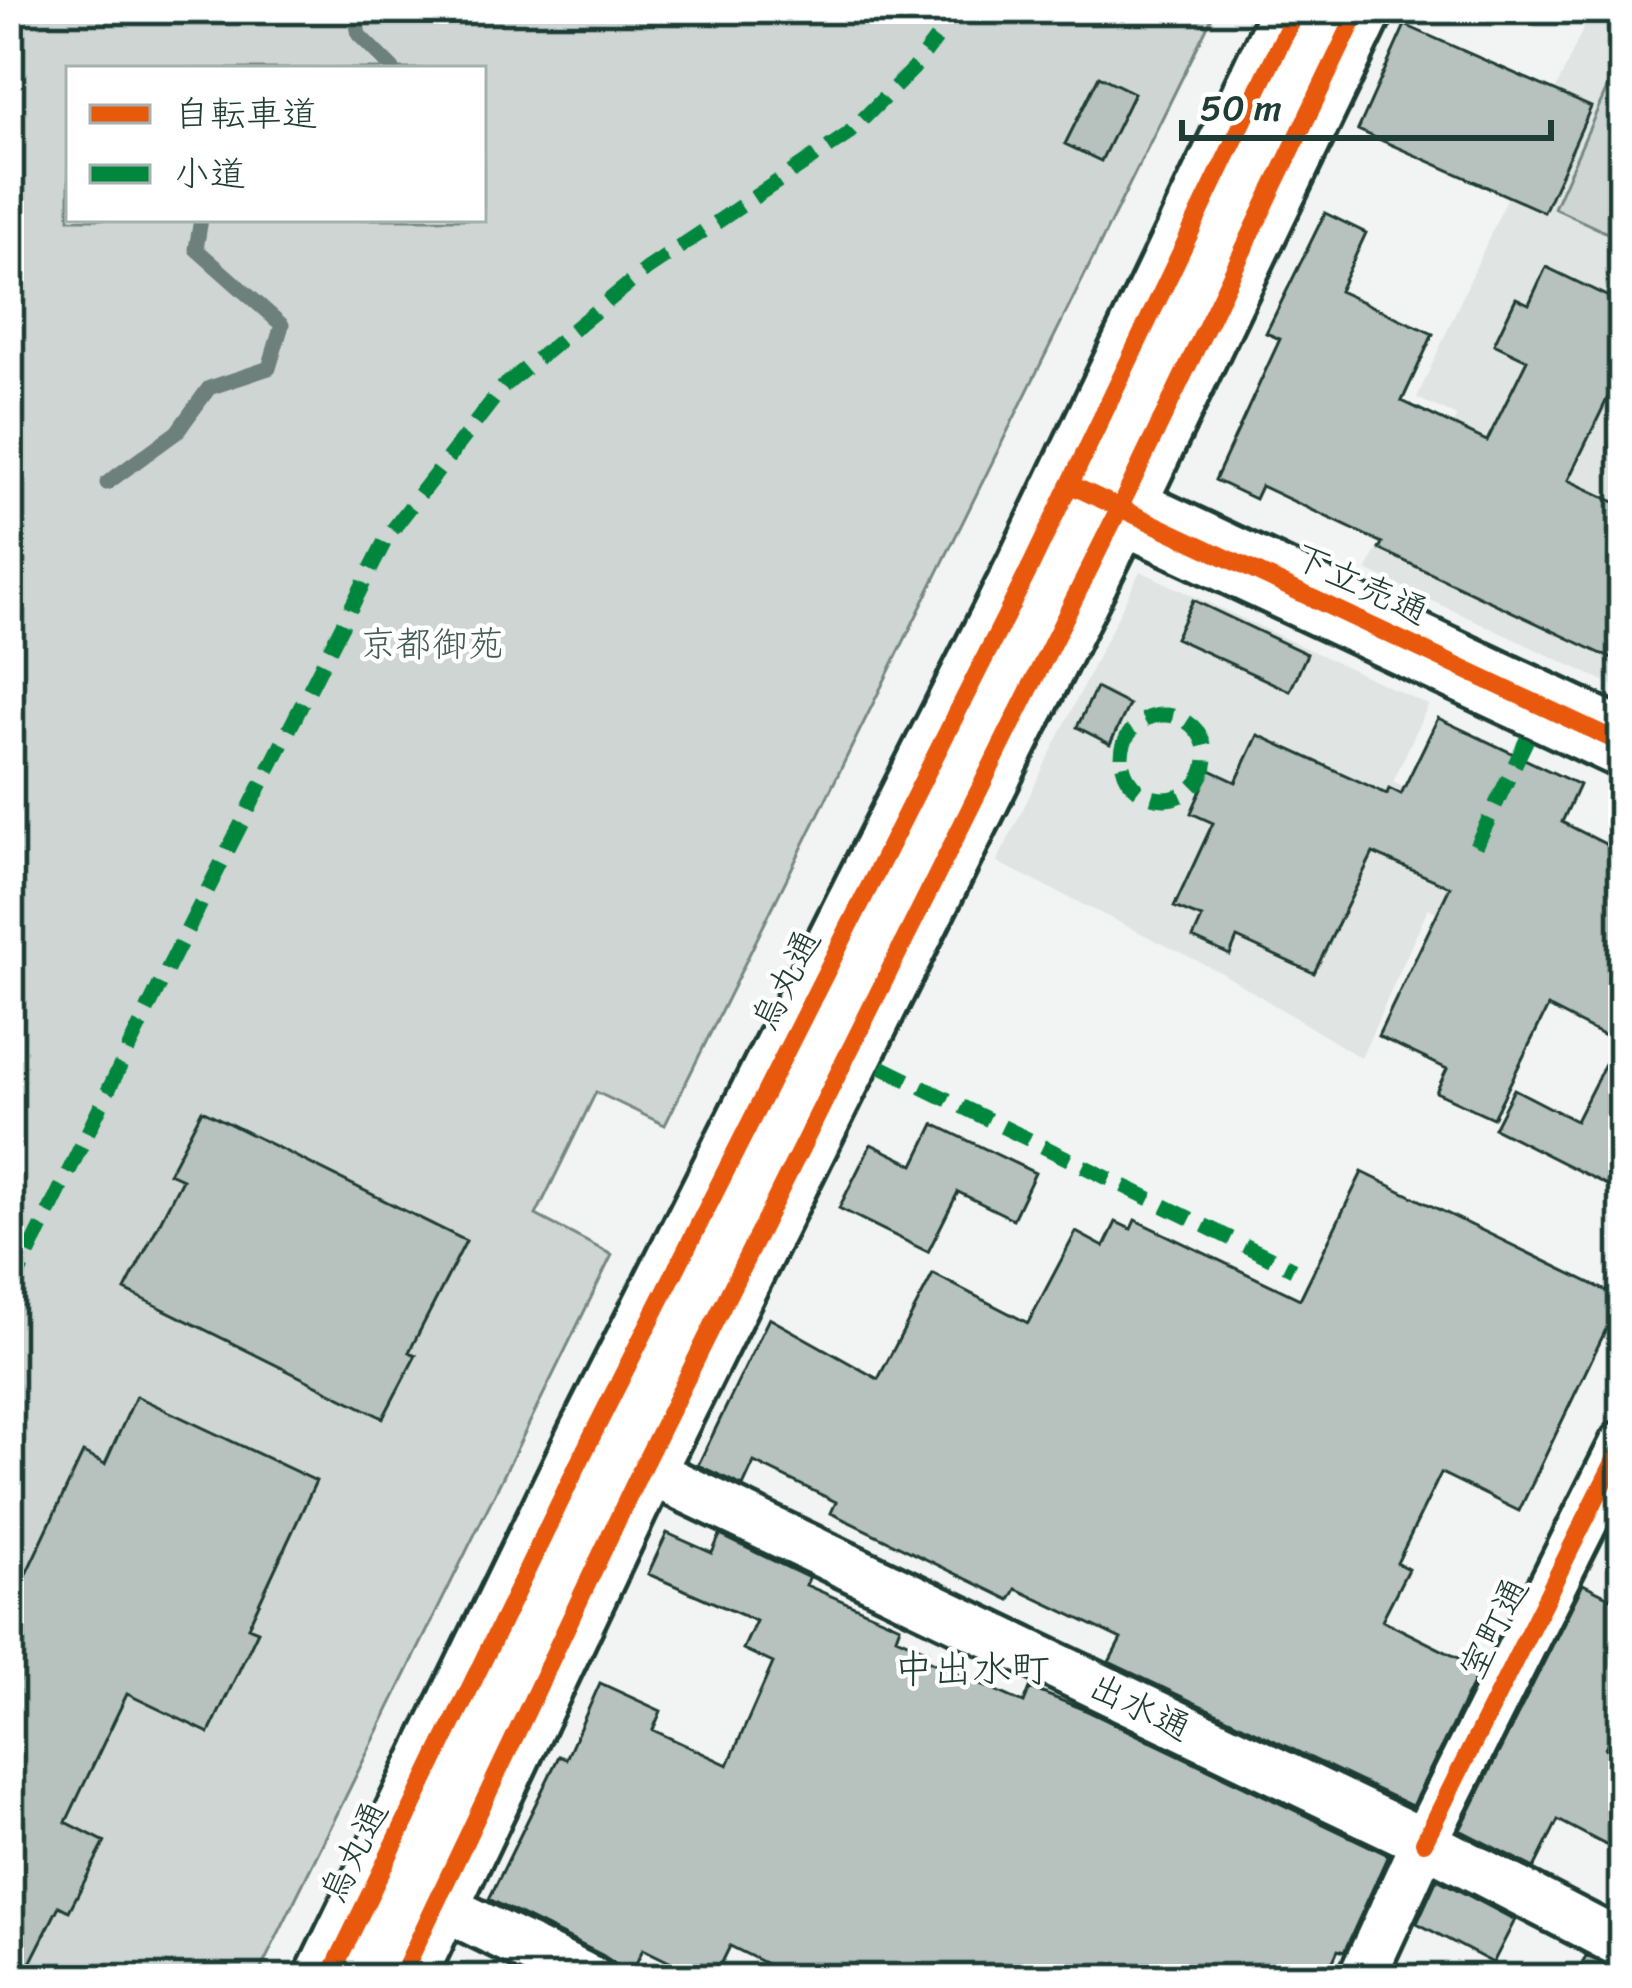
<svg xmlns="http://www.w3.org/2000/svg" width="1632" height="1988" font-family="Sriracha,'Klee One',sans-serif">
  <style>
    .built { fill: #e0e4e3 }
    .park { fill: #ced5d3; stroke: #768984; stroke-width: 3; fill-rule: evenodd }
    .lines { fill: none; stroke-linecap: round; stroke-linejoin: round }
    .stream { stroke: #6d807b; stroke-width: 15 }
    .building { fill: #b7c1bd; stroke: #1f3d34; stroke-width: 3 }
    .street-casing { stroke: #1f3d34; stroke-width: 54 }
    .secondary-casing { stroke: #1f3d34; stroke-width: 75 }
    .highway-casing { stroke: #1f3d34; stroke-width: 75 }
    .street { stroke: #fff; stroke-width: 45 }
    .secondary { stroke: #fff; stroke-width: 66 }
    .highway { stroke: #fff; stroke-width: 66 }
    .quiet { stroke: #00873e; stroke-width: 15; stroke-dasharray: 30 15; stroke-linecap: butt }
    .cycleway-casing { stroke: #fff; stroke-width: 26 }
    .cycleway { stroke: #e8590c; stroke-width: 18 }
    .labels { text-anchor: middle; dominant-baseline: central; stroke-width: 9; stroke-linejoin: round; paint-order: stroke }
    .street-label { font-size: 36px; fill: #1f3d34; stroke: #fff }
    .park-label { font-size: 36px; fill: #425b54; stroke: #fff }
    .neighbourhood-label { font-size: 39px; fill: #1f3d34; stroke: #fff }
  </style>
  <rect width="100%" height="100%" fill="#f2f3f3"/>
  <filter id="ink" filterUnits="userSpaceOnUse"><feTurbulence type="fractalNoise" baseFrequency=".00833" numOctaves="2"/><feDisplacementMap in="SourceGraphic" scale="24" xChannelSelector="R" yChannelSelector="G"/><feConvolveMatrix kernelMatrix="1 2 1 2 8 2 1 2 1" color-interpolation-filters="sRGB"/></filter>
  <g filter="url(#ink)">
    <!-- built -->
    <path class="built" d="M 1592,9 L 1623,9 L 1623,690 L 1367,570 L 1418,462 L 1433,468 L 1457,416 L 1417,398 Z
      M 1140,571 L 1428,705 L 1393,782 L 1483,826 L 1443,915 L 1428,908 L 1361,1058 L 1222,973 L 997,862 Z"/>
    <!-- park -->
    <path class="park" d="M 9,9 L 1216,9 L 665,1125 L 596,1092 L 536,1215 L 612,1255 L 256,1979 L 9,1979 ZM 69,69 L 483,69 L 483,219 L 69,219 Z
      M 1623,52 L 1623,253 L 1617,250 L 1620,239 L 1554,208 Z"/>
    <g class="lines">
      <!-- stream -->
      <path class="stream" d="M 354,9 L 359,35 L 393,69
        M 107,483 L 177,432 L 209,388 L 269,368 L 282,325 L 196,249 L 201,219"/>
    </g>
    <!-- building -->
    <path class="building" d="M 1405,25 L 1591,107 L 1544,212 L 1358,130 Z
      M 1099,76 L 1134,93 L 1101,161 L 1065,144 Z
      M 1325,213 L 1366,233 L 1339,291 L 1433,334 L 1402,401 L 1487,441 L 1527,360 L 1494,344 L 1516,298 L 1529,304 L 1546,267 L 1623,304 L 1623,397 L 1611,391 L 1568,480 L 1623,506 L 1623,664 L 1379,549 L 1382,543 L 1261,486 L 1255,499 L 1215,480 L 1280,339 L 1266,333 Z
      M 1193,600 L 1307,654 L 1290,691 L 1175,638 Z
      M 1096,688 L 1129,705 L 1110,744 L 1077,727 Z
      M 1438,718 L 1579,785 L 1562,822 L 1623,853 L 1623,1193 L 1494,1128 L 1514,1089 L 1576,1121 L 1616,1042 L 1548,1007 L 1493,1118 L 1436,1092 L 1447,1069 L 1378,1036 L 1450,887 L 1373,853 L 1314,973 L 1237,938 L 1230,955 L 1193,938 L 1202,918 L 1174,907 L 1213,823 L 1191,813 L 1210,770 L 1236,782 L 1258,735 L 1387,794 L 1389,788 L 1401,794 Z
      M 202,1110 L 466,1241 L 409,1352 L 416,1355 L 383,1418 L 125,1290 L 182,1179 L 169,1173 Z
      M 934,1124 L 1035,1173 L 1013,1219 L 958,1192 L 928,1252 L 839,1208 L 871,1144 L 914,1165 Z
      M 1362,1172 L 1621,1298 L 1519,1511 L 1441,1473 L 1397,1563 L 1408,1569 L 1382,1620 L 1480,1669 L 1412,1806 L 1109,1662 L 1121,1639 L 1016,1589 L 1010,1600 L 831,1513 L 836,1502 L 754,1462 L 743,1486 L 698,1465 L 769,1318 L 878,1379 L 933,1274 L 1028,1323 L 1076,1232 L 1104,1247 L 1116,1222 L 1131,1229 L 1135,1220 L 1300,1299 Z
      M 136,1396 L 316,1481 L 248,1627 L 258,1631 L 209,1733 L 127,1694 L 66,1822 L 105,1842 L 69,1911 L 59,1906 L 22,1979 L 9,1979 L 9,1610 L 83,1453 L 105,1464 Z
      M 667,1533 L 712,1553 L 720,1535 L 809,1578 L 806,1585 L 900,1626 L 896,1637 L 928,1651 L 925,1659 L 1024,1703 L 1030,1688 L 1085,1710 L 1388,1855 L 1344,1952 L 1338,1950 L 1325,1979 L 797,1979 L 730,1946 L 714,1979 L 704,1979 L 643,1949 L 631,1974 L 602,1955 L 489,1899 L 559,1756 L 566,1759 L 600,1683 L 661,1711 L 653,1730 L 728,1765 L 773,1663 L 743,1649 L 756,1621 L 648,1574 Z
      M 1583,1584 L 1623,1604 L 1623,1713 L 1605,1748 L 1623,1757 L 1623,1854 L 1558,1820 L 1534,1868 L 1460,1830 Z
      M 1437,1879 L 1515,1920 L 1493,1963 L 1417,1923 Z
      M 1586,1956 L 1623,1972 L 1623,1979 L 1574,1979 Z"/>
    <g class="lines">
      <defs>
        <path id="street" d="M 617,1456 L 1424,1842 L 1623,1945
          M 437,1904 L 590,1979
          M 1361,1979 L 1424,1842 L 1623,1444"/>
        <path id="secondary" d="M 1071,485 L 1623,744"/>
        <path id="highway" d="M 329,1979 L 589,1442 L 1028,572 L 1297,9
          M 400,1979 L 642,1468 L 1120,507 L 1359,9"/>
      </defs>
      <!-- street casing -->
      <use href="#street" class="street-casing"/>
      <!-- secondary casing -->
      <use href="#secondary" class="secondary-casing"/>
      <!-- highway casing -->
      <use href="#highway" class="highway-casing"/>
      <!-- street -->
      <use href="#street" class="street"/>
      <!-- secondary -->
      <use href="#secondary" class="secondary"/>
      <!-- highway -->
      <use href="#highway" class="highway"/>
      <!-- quiet -->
      <path class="quiet" d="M1122 757a42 42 0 1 1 84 0a42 42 0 1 1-84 0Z
        M 1476,846 L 1527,739
        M 881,1067 L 1293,1269
        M 9,1294 L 167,970 L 387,537 L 503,387 L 647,269 L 847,135 L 913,69 L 936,39"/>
      <defs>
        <path id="cycleway" d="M 1071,485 L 1623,744
          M 1424,1842 L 1623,1444
          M 329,1979 L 589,1442 L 1028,572 L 1297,9
          M 400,1979 L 642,1468 L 1120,507 L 1359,9"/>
      </defs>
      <!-- cycleway casing -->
      <use href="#cycleway" class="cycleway-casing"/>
      <!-- cycleway -->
      <use href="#cycleway" class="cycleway"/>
    </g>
  </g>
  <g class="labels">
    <!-- street labels -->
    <g class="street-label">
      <text transform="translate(1361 584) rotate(25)">下立売通</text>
      <text transform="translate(786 980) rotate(-63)">烏丸通</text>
      <text transform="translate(1494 1628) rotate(-63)">室町通</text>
      <text transform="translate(1140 1707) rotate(26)">出水通</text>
      <text transform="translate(354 1852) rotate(-64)">烏丸通</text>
    </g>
    <!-- park labels -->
    <g class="park-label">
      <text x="432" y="644">京都御苑</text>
    </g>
    <!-- neighbourhood labels -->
    <g class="neighbourhood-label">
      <text x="972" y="1668">中出水町</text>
    </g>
  </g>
  <!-- margin -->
  <rect width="1632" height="1988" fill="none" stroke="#fff" stroke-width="48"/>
  <rect x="24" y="24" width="1584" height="1940" fill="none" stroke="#1f3d34" stroke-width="4.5" filter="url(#ink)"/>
  <!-- legend -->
  <rect x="66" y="66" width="420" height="156" fill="#ffffff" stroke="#a5b1ae" stroke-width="3"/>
  <rect x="90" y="105" width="60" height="18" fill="#e8590c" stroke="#a5b1ae" stroke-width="3"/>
  <text x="174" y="126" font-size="36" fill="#1f3d34">自転車道</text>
  <rect x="90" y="165" width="60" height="18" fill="#00873e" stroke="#a5b1ae" stroke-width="3"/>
  <text x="174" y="186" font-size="36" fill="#1f3d34">小道</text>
  <!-- scale -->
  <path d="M1182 120v18h369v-18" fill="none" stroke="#1f3d34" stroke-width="6"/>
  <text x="1200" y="120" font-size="36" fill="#1f3d34" stroke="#ffffff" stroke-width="9" paint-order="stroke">50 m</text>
</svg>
